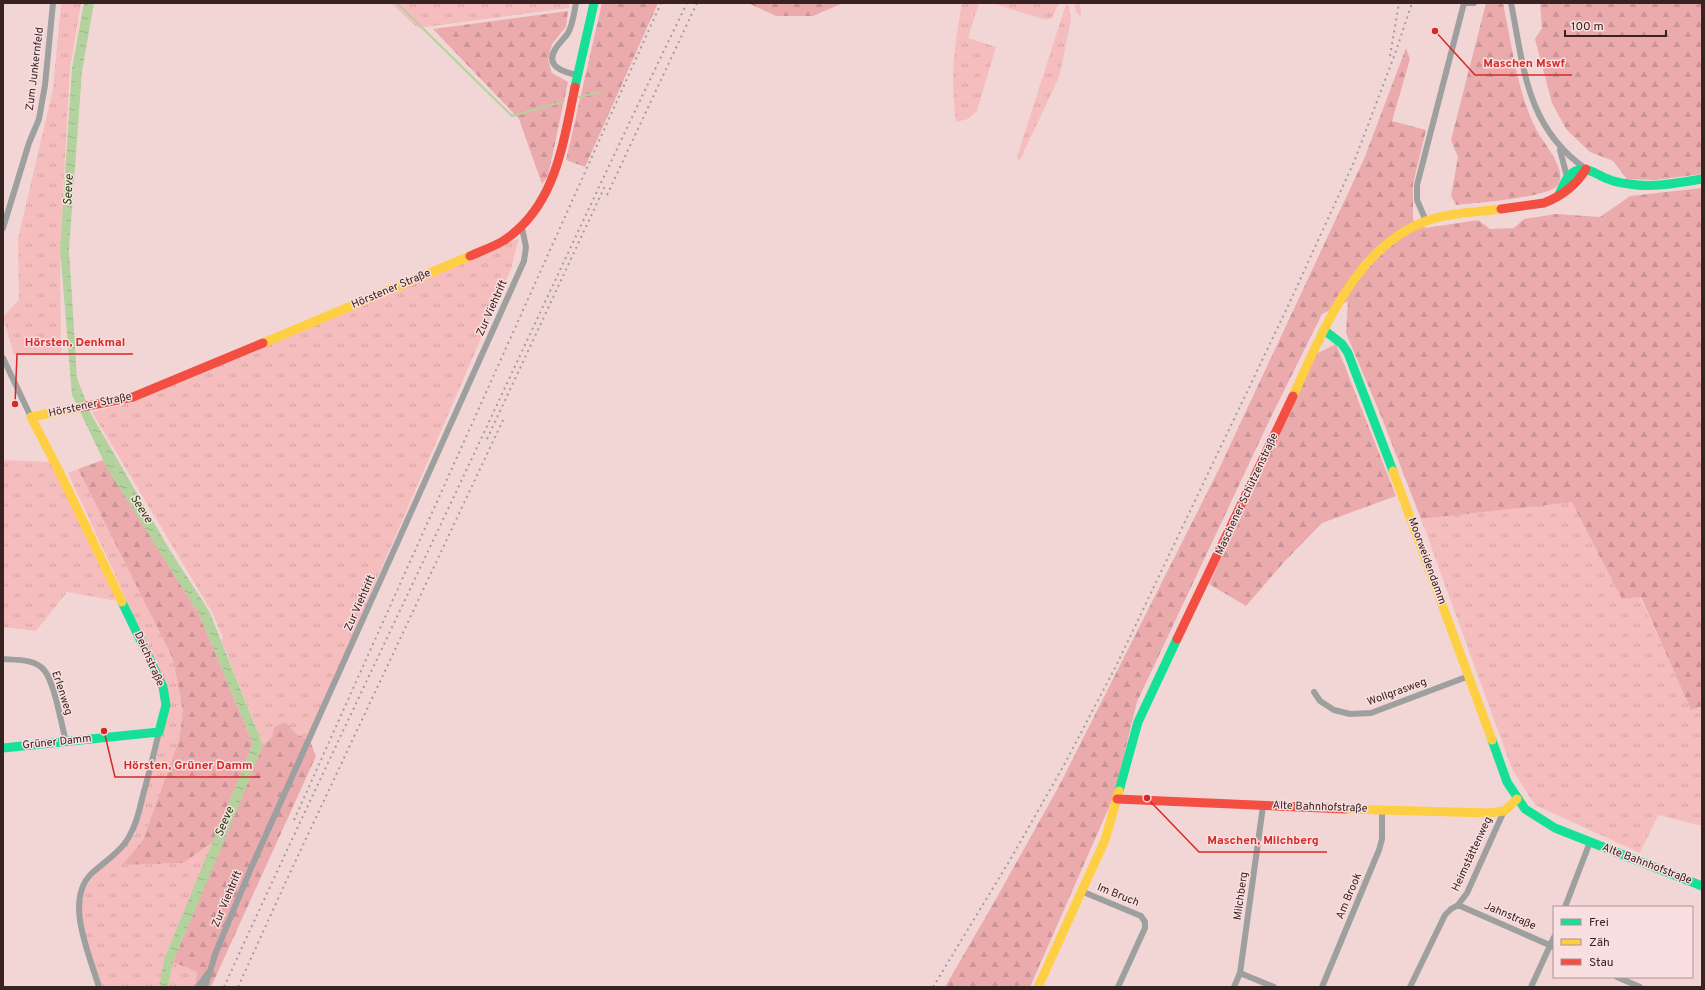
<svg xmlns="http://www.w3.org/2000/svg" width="1705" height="990" font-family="Overpass,sans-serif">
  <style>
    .grass { fill: url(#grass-tufts) }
    .forest { fill: url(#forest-firs) }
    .water { fill: url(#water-ripples) }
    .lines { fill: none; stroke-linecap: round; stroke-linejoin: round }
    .stream { stroke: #b4d29d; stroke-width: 2 }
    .street { stroke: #9e9f9f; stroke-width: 6 }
    .fast { stroke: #16e098; stroke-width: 9 }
    .slow { stroke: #ffcf43; stroke-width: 9 }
    .jam { stroke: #f24e42; stroke-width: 9 }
    .rail { stroke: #a49c9d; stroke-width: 2; stroke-dasharray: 2 4; stroke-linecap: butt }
    .labels { text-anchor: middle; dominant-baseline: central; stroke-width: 3; stroke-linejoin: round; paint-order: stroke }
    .street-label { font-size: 11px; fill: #392222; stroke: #f9dfdf }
    .water-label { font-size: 12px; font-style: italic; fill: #1b3d09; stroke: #f9dfdf }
    .leader { fill: none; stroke: #d62828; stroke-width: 1.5 }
    .callout-dot { fill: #d62828; stroke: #f9dfdf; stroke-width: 1.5 }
    .callout-label { font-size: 12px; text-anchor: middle; font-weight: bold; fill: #d62828; stroke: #f9dfdf; stroke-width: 3; stroke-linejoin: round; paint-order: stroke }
  </style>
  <defs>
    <pattern id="grass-tufts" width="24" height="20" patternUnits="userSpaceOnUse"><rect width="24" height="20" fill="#f6bdbe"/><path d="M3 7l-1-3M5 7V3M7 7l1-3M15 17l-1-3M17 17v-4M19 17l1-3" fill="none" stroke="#d4a2a3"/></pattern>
    <pattern id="forest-firs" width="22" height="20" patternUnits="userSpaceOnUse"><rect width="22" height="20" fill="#ebabad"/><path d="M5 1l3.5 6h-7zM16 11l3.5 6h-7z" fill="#ca9395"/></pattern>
    <pattern id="water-ripples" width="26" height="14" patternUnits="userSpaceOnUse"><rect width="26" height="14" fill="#b4d29d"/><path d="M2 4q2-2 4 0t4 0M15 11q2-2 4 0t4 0" fill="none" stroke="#9cb487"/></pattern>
  </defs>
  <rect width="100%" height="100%" fill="#f2d6d6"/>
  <!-- grass -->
  <path class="grass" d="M 61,3 L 81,3 L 70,68 L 60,249 L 61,355 L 14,355 L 3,317 L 19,300 L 18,239 L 53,89 Z
    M 391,3 L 569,3 L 569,8 L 418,28 Z
    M 962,3 L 979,3 L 968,38 L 996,47 L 977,111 L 968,119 L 956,122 C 950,79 954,46 962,3 Z
    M 992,3 L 1059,3 L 1052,18 L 1046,20 Z
    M 1074,3 L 1080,3 L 1081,17 L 1076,12 Z
    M 1066,4 L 1069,6 L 1071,20 L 1059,77 L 1020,160 L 1017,159 L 1017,157 Z
    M 519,238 L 511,269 L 383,565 L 310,741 L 295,733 L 272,737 L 263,745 L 221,639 L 223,638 L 213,614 L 92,412 L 132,402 Z
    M 3,460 L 50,462 L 123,602 L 67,592 L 36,631 L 3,627 Z
    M 78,469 L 173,659 L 183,712 L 179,740 L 143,840 L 122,865 L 183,863 L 213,842 L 164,959 L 159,987 L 102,987 C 93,957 68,905 92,878 C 105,862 124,852 135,834 L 166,719 L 163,679 L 68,473 Z
    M 1572,501 L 1622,598 L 1640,597 L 1691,709 L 1702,706 L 1702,826 L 1658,815 L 1640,853 L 1535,805 L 1512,769 L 1421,519 Z
    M 173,962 L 197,972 L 195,987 L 168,987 Z"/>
  <!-- forest -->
  <path class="forest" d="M 602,3 L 658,3 L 585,167 L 566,160 Z
    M 748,3 L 843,3 L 813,16 L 776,16 Z
    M 1486,3 L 1503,3 C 1511,41 1518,95 1536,129 C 1542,142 1570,171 1557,186 C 1545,198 1476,203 1456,205 L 1451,196 L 1458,157 L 1451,140 Z
    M 1540,3 L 1702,3 L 1702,174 L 1655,180 L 1627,179 L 1613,161 L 1590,152 L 1566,129 L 1552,103 L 1535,39 L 1542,28 Z
    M 568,11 L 566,27 L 552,44 L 548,60 L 552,73 L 568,82 L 548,176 L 542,184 L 519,119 L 433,29 Z
    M 1406,48 L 1410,59 L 1392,121 L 1426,130 L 1413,184 L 1413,220 L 1426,228 L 1478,220 L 1490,229 L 1514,228 L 1524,219 L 1556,214 L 1600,217 L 1630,196 L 1702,188 L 1702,706 L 1691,710 L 1641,597 L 1622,599 L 1572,502 L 1421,519 L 1381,416 L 1346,333 L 1348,301 L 1322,314 L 1271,417 L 1137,702 L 1114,796 L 1030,987 L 945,987 L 996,899 L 1059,786 L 1218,471 L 1364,159 Z
    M 1336,344 L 1396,496 L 1322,523 L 1285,561 L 1246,606 L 1209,584 L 1316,354 Z
    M 103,460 L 199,614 L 253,744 L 213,842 L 183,863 L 122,865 L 143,840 L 179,740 L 183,712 L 173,659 L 78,469 Z
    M 285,722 L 295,733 L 310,741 L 316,756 L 211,987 L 195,987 L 197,972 L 173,962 L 263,745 L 272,737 L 274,727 Z"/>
  <!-- water -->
  <path class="water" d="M 84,3 L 94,3 L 82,71 L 69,250 L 77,378 L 91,414 L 171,552 L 209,611 L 263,745 L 229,830 L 173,962 L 168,987 L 159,987 L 164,959 L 253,744 L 199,614 L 108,470 L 72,395 L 60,249 L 72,68 Z"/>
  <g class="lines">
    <!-- stream -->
    <path class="stream" d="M 397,3 L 512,116 L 562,102
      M 579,97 L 600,92"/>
    <!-- street -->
    <path class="street" d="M 576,3 C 574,13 573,24 568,33 C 564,39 559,43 556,48 C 544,66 563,72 577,75
      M 1464,3 L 1474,3
      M 1511,3 C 1524,68 1526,127 1586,169
      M 1560,150 L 1567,177
      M 1426,221 L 1417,200 L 1417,185 L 1464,3
      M 3,228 L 29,143 L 39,119 L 45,85 L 53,3
      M 3,358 L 31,417
      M 3,659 C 16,660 35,659 44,670 C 55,683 61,724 66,741
      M 1314,692 L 1320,701 L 1334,710 L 1350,714 L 1371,713 L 1469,676
      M 1081,891 L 1141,916 L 1145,922 L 1145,928 L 1118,987
      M 1458,905 L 1554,947
      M 1565,907 L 1590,842
      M 1240,973 L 1274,987
      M 1617,977 L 1640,987
      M 99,987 C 90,956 64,901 91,874 C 104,862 122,851 130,835 C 137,823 140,808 143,795 C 149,774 154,753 159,732
      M 198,987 L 208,973
      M 205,987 L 216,952 L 251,868 L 524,261 L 526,247 L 522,228
      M 1234,987 L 1240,973 L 1263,806
      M 1322,987 L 1379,850 L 1382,839 L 1382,809
      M 1410,987 L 1445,915 L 1451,909 L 1458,905 L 1467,893 L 1504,811
      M 1531,987 L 1554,937"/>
    <!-- fast -->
    <path class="fast" d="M 575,87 L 594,3
      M 1559,195 C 1563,185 1568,172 1579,170 C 1589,167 1599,176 1608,179 C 1614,182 1622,183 1629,184 C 1653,188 1678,183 1702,179
      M 1324,330 L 1342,344 L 1348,353 L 1393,471
      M 1492,740 L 1507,782 L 1525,809 L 1555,828 L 1702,886
      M 3,748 L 159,732 L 166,705 L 163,687 L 122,602
      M 1119,791 L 1138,722 L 1177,639"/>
    <!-- slow -->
    <path class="slow" d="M 263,343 L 470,256
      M 1293,396 C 1322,333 1355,247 1426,221 C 1448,213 1477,212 1501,209
      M 82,407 L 31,417 L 59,471 L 122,602
      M 1393,471 L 1492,740
      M 1345,809 L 1489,813 L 1504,811 L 1517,799
      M 1038,987 L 1105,840 L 1119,791"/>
    <!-- jam -->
    <path class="jam" d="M 1501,209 L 1544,203 C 1562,196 1576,185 1586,169
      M 470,256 C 481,251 493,247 503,241 C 556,207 563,143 575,87
      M 82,407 L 133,397 L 263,343
      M 1177,639 L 1293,396
      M 1117,799 L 1345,809"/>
    <!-- rail -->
    <path class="rail" d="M 1390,56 L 1399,3
      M 607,195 L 697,3
      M 487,439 L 605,186
      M 294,820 L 661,3
      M 224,987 C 288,846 355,706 421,566 C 510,379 596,190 687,3
      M 238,987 L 288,877 L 504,418
      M 933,987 L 1010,860 L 1064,765 L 1117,664 L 1288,306 L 1354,162 L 1396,51 L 1412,3"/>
  </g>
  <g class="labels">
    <!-- street labels -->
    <g class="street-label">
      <text transform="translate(35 69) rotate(-83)">Zum Junkernfeld</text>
      <text transform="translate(391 289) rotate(-23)">Hörstener Straße</text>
      <text transform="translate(492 308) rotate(-66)">Zur Viehtrift</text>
      <text transform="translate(90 405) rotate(-12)">Hörstener Straße</text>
      <text transform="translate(1247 494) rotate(-65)">Maschener Schützenstraße</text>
      <text transform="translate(1427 561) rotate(70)">Moorweidendamm</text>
      <text transform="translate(360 603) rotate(-66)">Zur Viehtrift</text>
      <text transform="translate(149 659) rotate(66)">Deichstraße</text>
      <text transform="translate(1397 692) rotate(-20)">Wollgrasweg</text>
      <text transform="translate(62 693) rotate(72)">Erlenweg</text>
      <text transform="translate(57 742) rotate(-6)">Grüner Damm</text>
      <text transform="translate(1320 807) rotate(2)">Alte Bahnhofstraße</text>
      <text transform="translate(1472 854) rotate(-65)">Heimstättenweg</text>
      <text transform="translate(1647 864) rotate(21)">Alte Bahnhofstraße</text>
      <text transform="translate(1118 895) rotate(22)">Im Bruch</text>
      <text transform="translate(1241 896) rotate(-82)">Milchberg</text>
      <text transform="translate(1349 896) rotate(-67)">Am Brook</text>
      <text transform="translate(227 899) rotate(-67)">Zur Viehtrift</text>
      <text transform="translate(1510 916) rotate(23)">Jahnstraße</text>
    </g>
    <!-- water labels -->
    <g class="water-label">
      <text transform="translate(69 190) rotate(-87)">Seeve</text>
      <text transform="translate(141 509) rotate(58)">Seeve</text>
      <text transform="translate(225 822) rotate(-67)">Seeve</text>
    </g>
  </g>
  <!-- callouts -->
  <path class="leader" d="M1435 31L1475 75H1572M15 404L17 354H133M104 731L115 777H260M1147 798L1199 852H1327"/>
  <g class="callout-dot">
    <circle cx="1435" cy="31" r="4"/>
    <circle cx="15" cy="404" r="4"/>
    <circle cx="104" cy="731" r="4"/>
    <circle cx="1147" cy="798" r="4"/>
  </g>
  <g class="callout-label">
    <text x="1524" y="67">Maschen Mswf</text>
    <text x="75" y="346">Hörsten, Denkmal</text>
    <text x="188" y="769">Hörsten, Grüner Damm</text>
    <text x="1263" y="844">Maschen, Milchberg</text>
  </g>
  <!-- border -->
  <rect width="1705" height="990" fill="none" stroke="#392222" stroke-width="8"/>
  <!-- legend -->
  <rect x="1553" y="906" width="140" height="72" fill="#f9dfdf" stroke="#ac9393"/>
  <rect x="1561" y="919" width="20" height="6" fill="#16e098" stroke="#ac9393"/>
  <text x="1589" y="926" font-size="12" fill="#392222">Frei</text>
  <rect x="1561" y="939" width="20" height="6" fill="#ffcf43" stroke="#ac9393"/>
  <text x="1589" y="946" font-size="12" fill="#392222">Zäh</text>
  <rect x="1561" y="959" width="20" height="6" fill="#f24e42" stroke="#ac9393"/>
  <text x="1589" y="966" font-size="12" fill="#392222">Stau</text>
  <!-- scale -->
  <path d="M1565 30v6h101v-6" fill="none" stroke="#392222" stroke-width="2"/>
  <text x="1571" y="30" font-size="12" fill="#392222" stroke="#f9dfdf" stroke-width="3" paint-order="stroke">100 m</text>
</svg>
